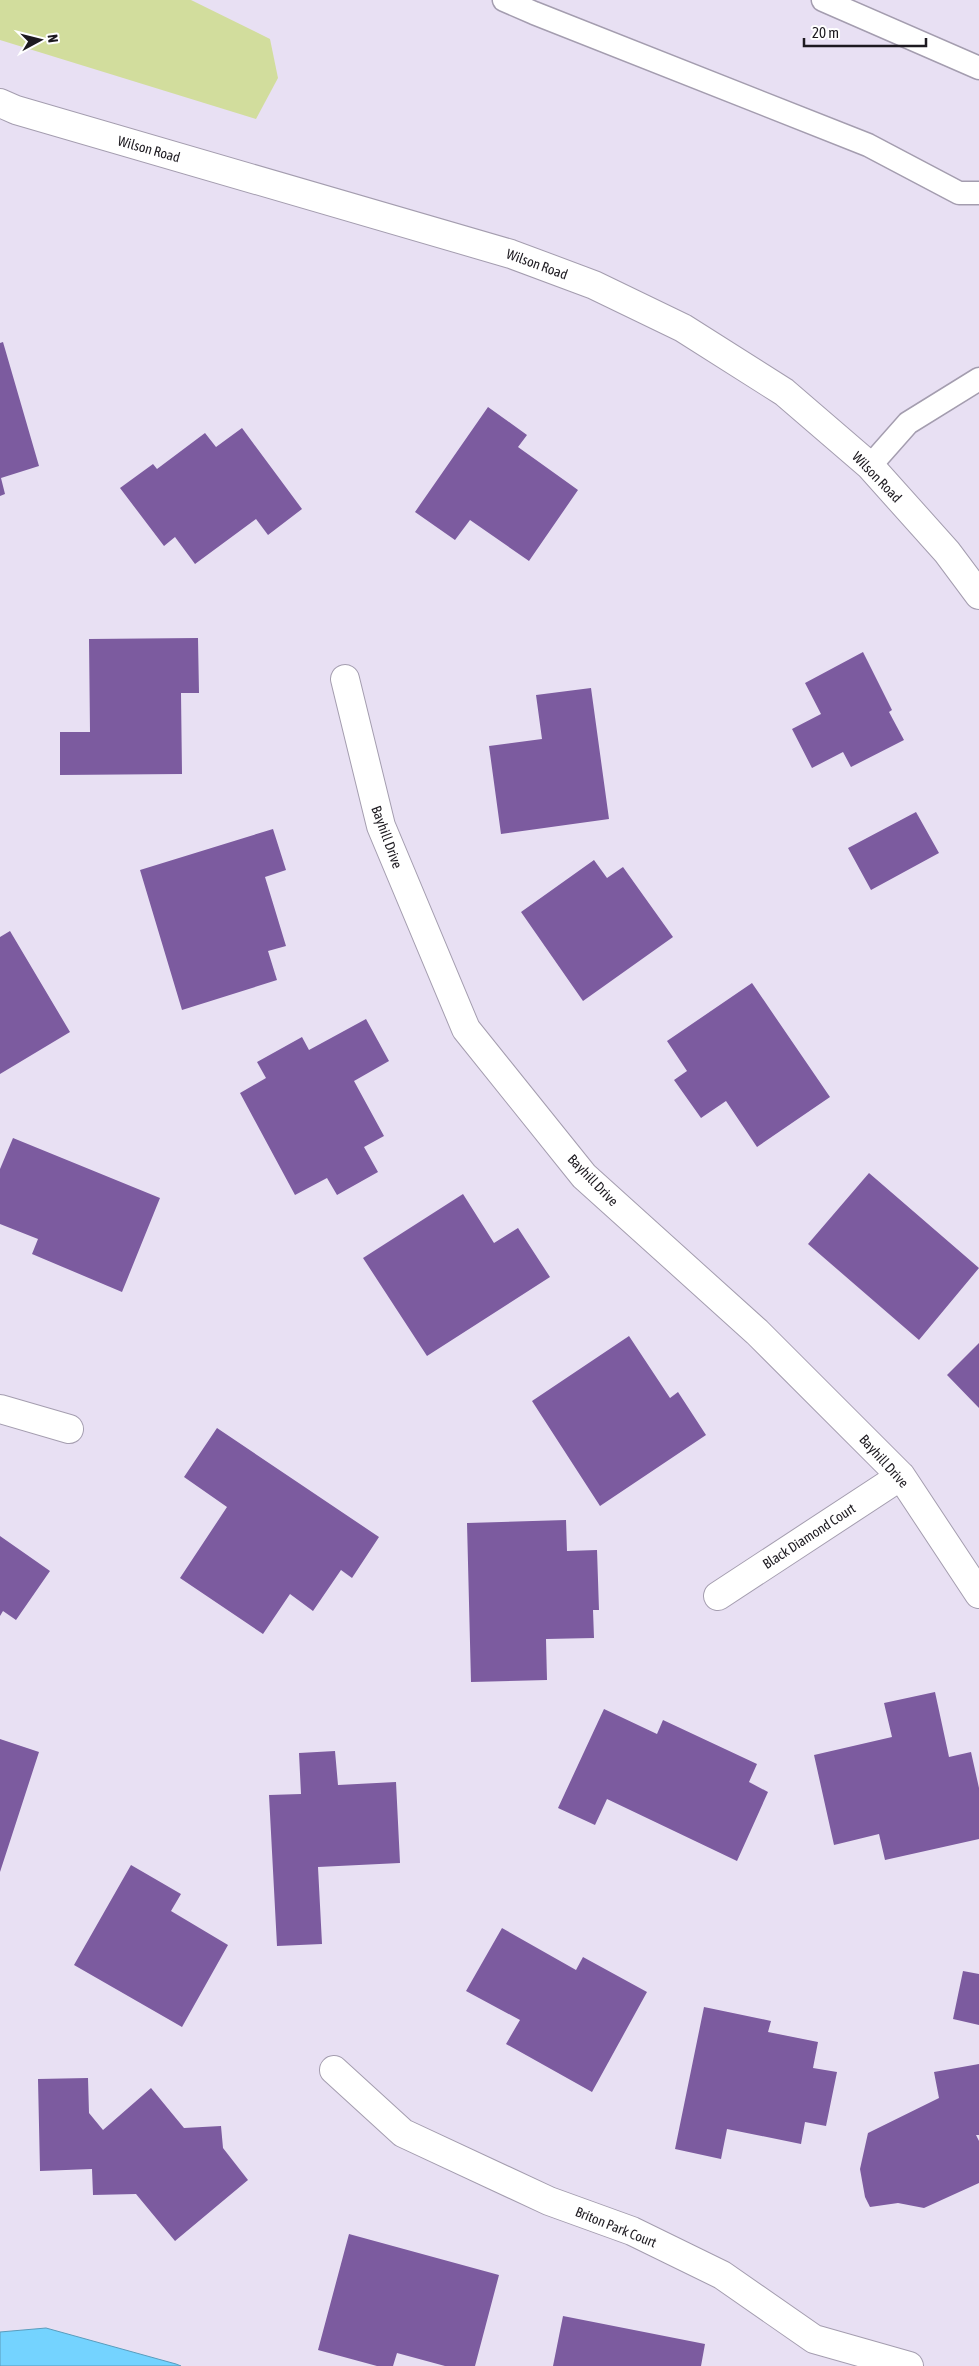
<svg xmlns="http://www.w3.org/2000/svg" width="979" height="2366" font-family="'Asap Condensed',sans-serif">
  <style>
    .green { fill: #d2dd9d }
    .water { fill: #74d3ff; stroke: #5a9cbc }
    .building { fill: #7c5b9f }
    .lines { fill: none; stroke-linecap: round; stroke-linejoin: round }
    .lane-casing { stroke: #a49daf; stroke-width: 25 }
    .street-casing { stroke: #a49daf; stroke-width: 30 }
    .lane { stroke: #fff; stroke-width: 22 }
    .street { stroke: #fff; stroke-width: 28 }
    .labels { text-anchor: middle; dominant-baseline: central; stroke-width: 4; stroke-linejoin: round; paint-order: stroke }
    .street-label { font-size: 14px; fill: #1d1a20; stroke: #fff }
  </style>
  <rect width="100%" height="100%" fill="#e8e0f3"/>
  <!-- green -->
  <path class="green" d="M 0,0 L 191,0 L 270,39 L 278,78 L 256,119 L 0,40 Z"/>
  <!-- water -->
  <path class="water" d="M 46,2328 L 176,2364 L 181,2366 L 0,2366 L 0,2332 Z"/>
  <!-- building -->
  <path class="building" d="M 3,342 L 39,466 L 1,478 L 5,494 L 0,496 L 0,343 Z
    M 488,407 L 527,435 L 518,447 L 578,490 L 529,561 L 470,520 L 455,540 L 415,512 Z
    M 242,428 L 302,509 L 268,535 L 256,519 L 195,564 L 175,537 L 164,546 L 120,488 L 153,464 L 157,469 L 205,433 L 216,447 Z
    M 198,638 L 199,693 L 181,693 L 182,774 L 60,775 L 60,732 L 90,732 L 89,639 Z
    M 863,652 L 892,710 L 889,712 L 904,740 L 851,767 L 843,752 L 812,768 L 792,729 L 821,714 L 805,683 Z
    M 591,688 L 609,819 L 501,834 L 489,746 L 542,739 L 536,695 Z
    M 916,812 L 939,853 L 871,890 L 848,848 Z
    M 273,829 L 286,870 L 265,877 L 286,946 L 268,951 L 277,980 L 182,1010 L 140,870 Z
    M 594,860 L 607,878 L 623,867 L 673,937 L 583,1001 L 521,912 Z
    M 10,931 L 70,1032 L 0,1074 L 0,937 Z
    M 752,983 L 830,1097 L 757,1147 L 726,1101 L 701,1118 L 674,1080 L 687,1071 L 667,1041 Z
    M 366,1019 L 389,1061 L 354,1081 L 384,1136 L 364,1147 L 378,1172 L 337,1195 L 327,1178 L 295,1195 L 240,1093 L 266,1078 L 257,1062 L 302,1037 L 309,1050 Z
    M 13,1138 L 160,1198 L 122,1292 L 32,1254 L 38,1239 L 0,1224 L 0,1169 Z
    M 869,1173 L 979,1268 L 919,1340 L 808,1244 Z
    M 463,1194 L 494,1243 L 518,1228 L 550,1277 L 427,1356 L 363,1258 Z
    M 629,1336 L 670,1398 L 678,1392 L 706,1435 L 600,1506 L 532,1401 Z
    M 979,1343 L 979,1408 L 947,1375 Z
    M 217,1428 L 379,1537 L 352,1578 L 341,1570 L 313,1611 L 290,1594 L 263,1634 L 180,1578 L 227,1507 L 184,1477 Z
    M 566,1520 L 567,1551 L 597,1550 L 599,1610 L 593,1610 L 594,1638 L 546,1639 L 547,1680 L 471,1682 L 467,1523 Z
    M 0,1536 L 50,1571 L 16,1620 L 3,1611 L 0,1616 Z
    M 935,1692 L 949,1757 L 971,1752 L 979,1788 L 979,1839 L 885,1860 L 879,1834 L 834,1845 L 814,1755 L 892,1737 L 884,1703 Z
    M 604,1709 L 657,1734 L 663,1720 L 757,1764 L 749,1782 L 768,1792 L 737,1861 L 607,1799 L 595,1825 L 558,1808 Z
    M 0,1739 L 39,1752 L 0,1872 Z
    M 335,1751 L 338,1785 L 396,1782 L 400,1863 L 318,1867 L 322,1944 L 277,1946 L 269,1795 L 301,1794 L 299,1753 Z
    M 131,1865 L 181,1894 L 171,1911 L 228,1945 L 182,2027 L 74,1965 Z
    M 502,1928 L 576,1970 L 583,1957 L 647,1992 L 592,2092 L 506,2044 L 520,2020 L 466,1991 Z
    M 963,1971 L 979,1974 L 979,2025 L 953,2019 Z
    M 704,2007 L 771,2021 L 768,2032 L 818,2042 L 813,2068 L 837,2072 L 826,2126 L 805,2122 L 801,2144 L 727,2129 L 721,2159 L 675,2149 Z
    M 979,2064 L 979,2135 L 976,2135 L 979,2141 L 979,2183 L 924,2208 L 898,2203 L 870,2207 L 865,2197 L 860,2169 L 868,2133 L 939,2098 L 934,2072 Z
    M 88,2078 L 89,2113 L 103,2130 L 151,2088 L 184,2128 L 221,2126 L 223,2148 L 248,2180 L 175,2241 L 136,2194 L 93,2195 L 92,2169 L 40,2171 L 38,2079 Z
    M 349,2234 L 499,2275 L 475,2366 L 445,2366 L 397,2353 L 393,2366 L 377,2366 L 318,2350 Z
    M 563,2316 L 705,2344 L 701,2366 L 553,2366 Z"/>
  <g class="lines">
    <defs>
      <path id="lane" d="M 504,0 L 534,13 L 868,145 L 959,193 L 979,193
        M 823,0 L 979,68
        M 870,466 L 908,423 L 979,379"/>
      <path id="street" d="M 0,103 L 16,110 L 511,254 L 594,285 L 683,328 L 784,392 L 870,466 L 947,552 L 979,595
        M 345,679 L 381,826 L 466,1029 L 584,1176 L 757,1332 L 901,1476 L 979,1594
        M 0,1409 L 69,1429
        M 718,1596 L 901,1476
        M 334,2070 L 403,2133 L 549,2201 L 632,2231 L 722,2275 L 814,2339 L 909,2366"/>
    </defs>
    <!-- lane casing -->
    <use href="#lane" class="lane-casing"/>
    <!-- street casing -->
    <use href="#street" class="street-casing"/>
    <!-- lane -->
    <use href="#lane" class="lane"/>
    <!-- street -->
    <use href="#street" class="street"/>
  </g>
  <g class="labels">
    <!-- street labels -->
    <g class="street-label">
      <text transform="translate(149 149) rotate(16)">Wilson Road</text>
      <text transform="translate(537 264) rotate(20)">Wilson Road</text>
      <text transform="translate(877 477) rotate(46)">Wilson Road</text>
      <text transform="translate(387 837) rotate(70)">Bayhill Drive</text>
      <text transform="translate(593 1180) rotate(46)">Bayhill Drive</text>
      <text transform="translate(884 1461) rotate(48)">Bayhill Drive</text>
      <text transform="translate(809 1536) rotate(-33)">Black Diamond Court</text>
      <text transform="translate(616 2227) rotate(22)">Briton Park Court</text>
    </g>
  </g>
  <!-- north arrow -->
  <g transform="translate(40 40) rotate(83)" stroke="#ffffff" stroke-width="4" paint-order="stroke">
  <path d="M0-4L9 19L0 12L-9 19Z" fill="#1d1a20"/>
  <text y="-8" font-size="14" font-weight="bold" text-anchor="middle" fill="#1d1a20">N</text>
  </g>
  <!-- scale -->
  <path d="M804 38v8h122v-8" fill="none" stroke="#1d1a20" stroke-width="2.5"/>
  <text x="812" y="38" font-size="15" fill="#1d1a20" stroke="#ffffff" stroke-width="4" paint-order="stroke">20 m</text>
</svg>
